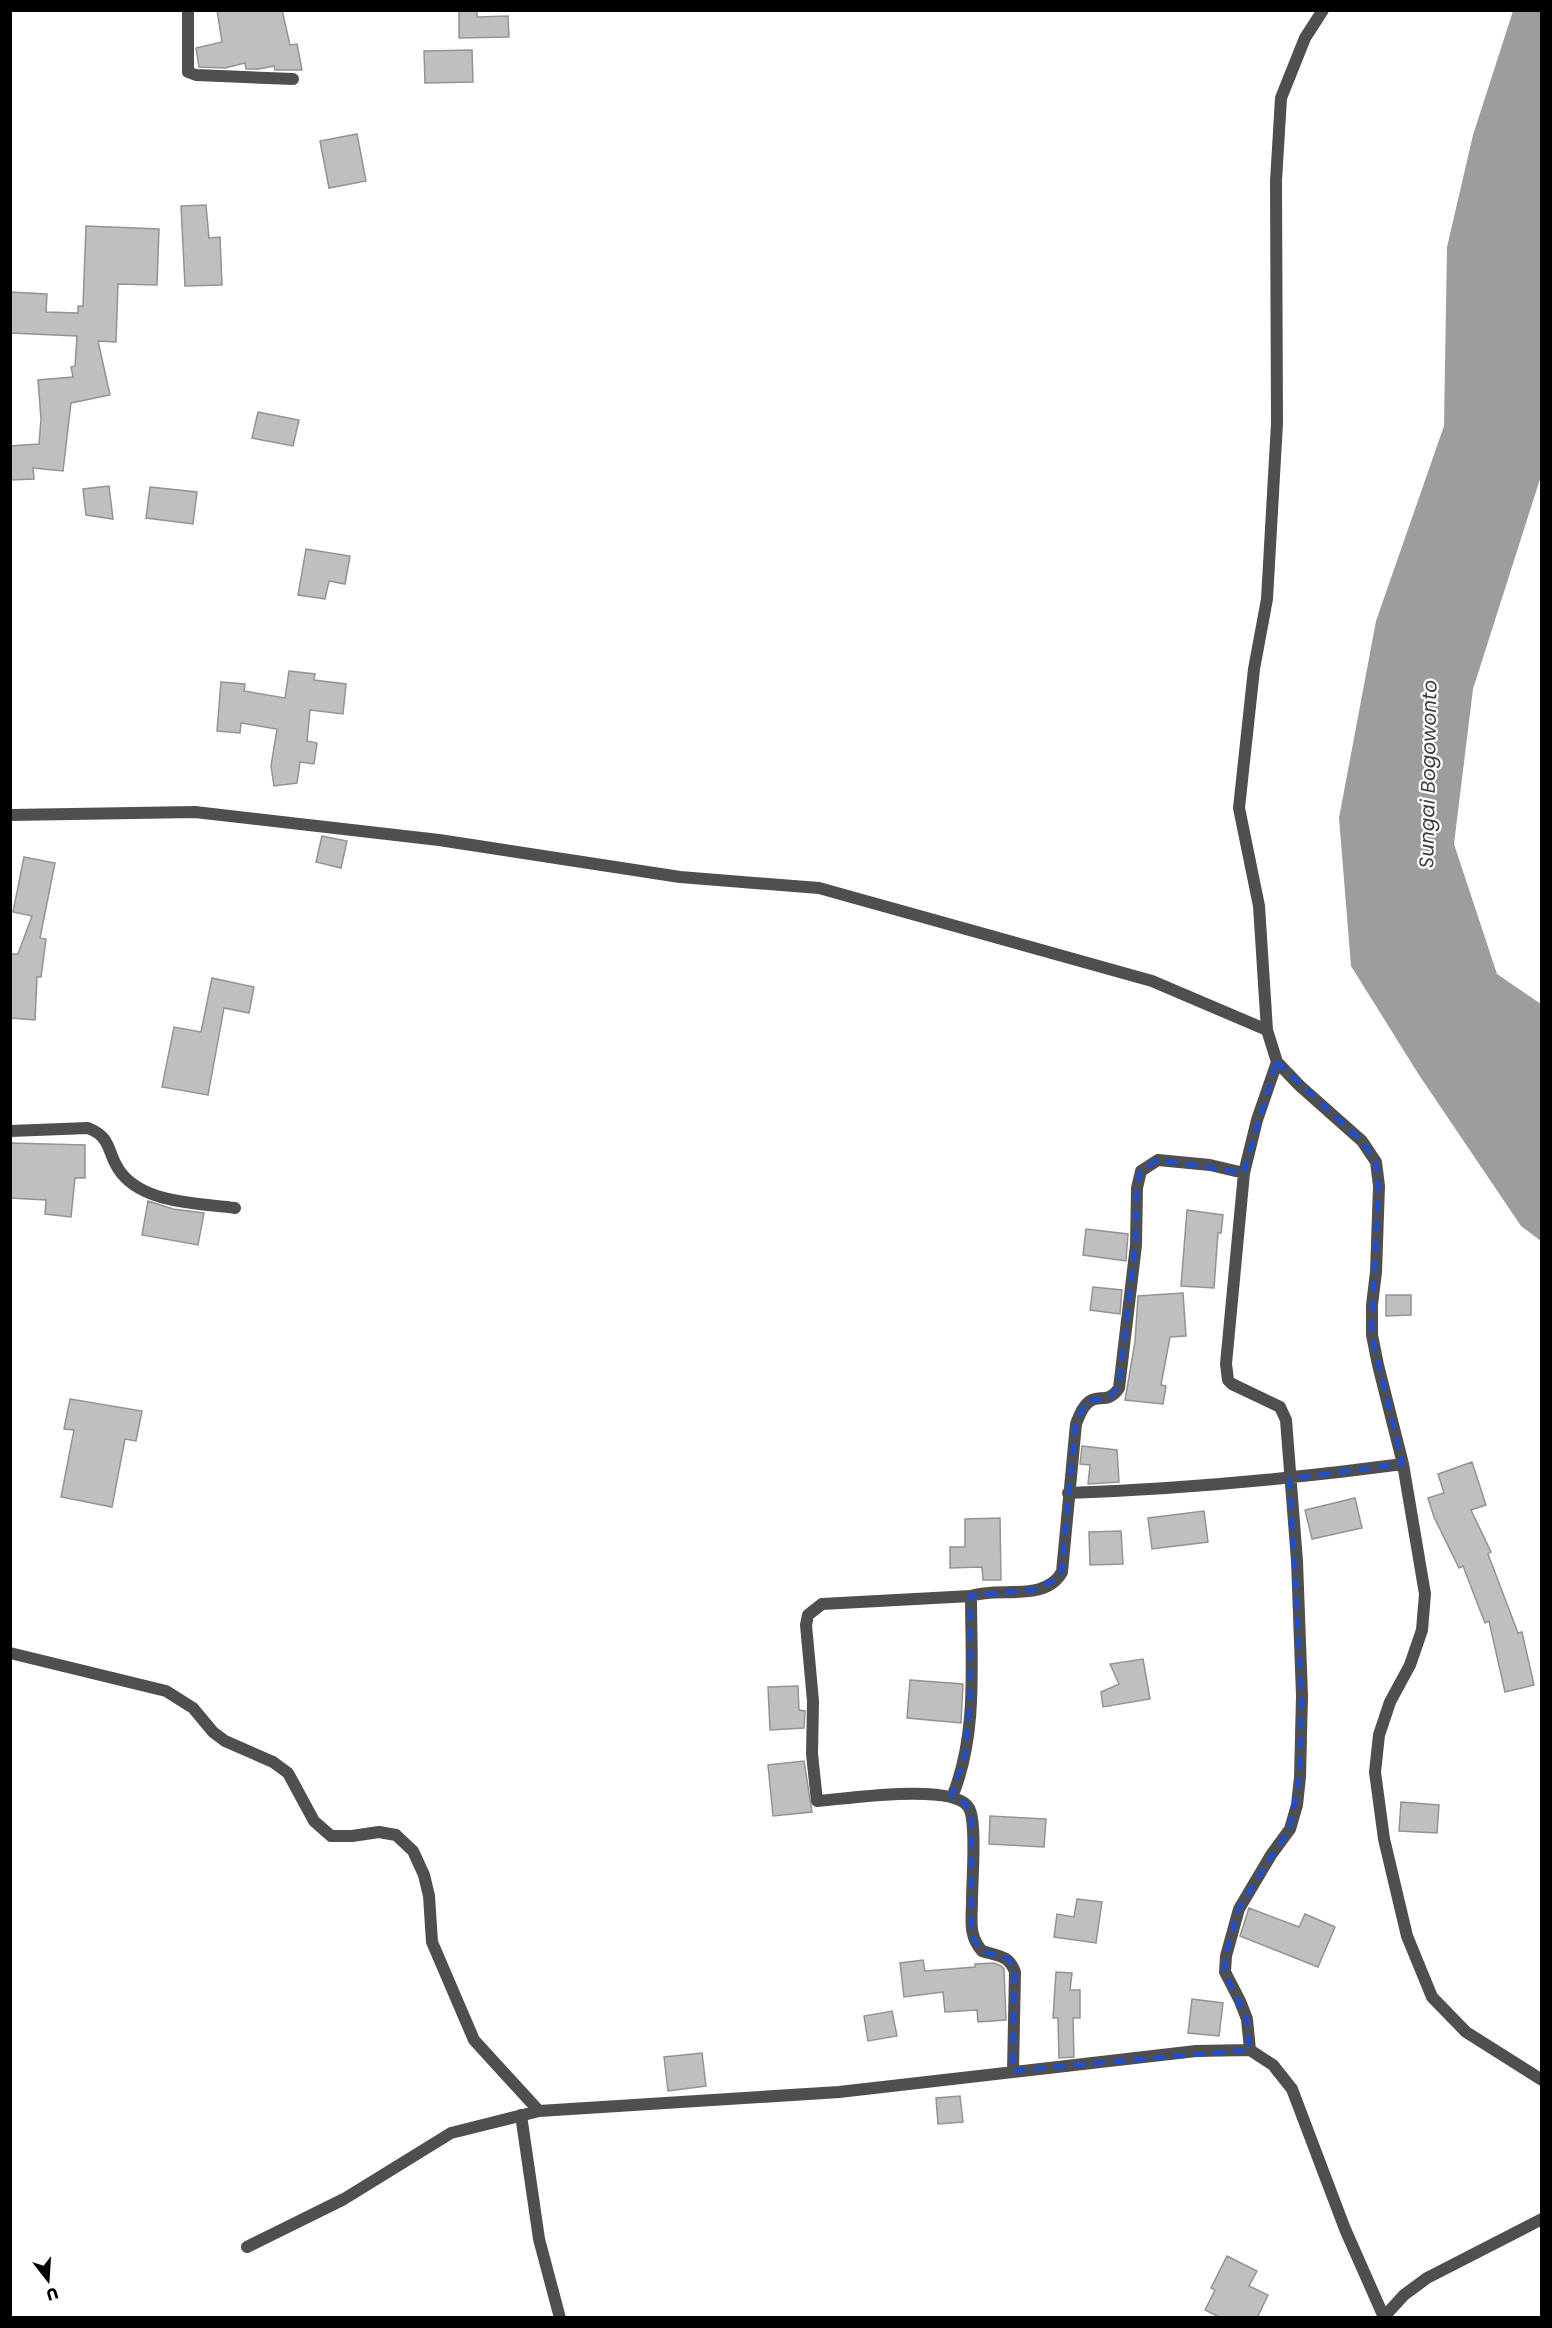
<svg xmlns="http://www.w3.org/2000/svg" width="1552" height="2328" font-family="Poppins,sans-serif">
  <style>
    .water { fill: #9d9d9d }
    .building { fill: #bfbfbf; stroke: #939393; stroke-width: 1.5 }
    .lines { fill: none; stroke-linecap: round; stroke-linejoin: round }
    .street { stroke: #4f4f4f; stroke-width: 12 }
    .marked { fill: none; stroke: #1d4ed8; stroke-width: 4.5; stroke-dasharray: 12 8; stroke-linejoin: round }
    .labels { text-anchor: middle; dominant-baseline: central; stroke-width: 4.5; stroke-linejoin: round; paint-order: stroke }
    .water-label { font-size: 20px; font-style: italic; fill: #3e3e3e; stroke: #fff }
  </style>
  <rect width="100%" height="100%" fill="#fff"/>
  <!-- water -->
  <path class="water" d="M 1513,11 L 1541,11 L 1541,476 L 1473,689 L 1454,844 L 1497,974 L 1541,1004 L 1541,1241 L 1521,1226 L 1419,1075 L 1351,966 L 1339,818 L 1376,621 L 1444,426 L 1447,247 L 1473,135 Z"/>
  <!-- building -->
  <path class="building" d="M 217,10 L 282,10 L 290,45 L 297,44 L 302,70 L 275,70 L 274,66 L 259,69 L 246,69 L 245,63 L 225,68 L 199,67 L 196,48 L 222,42 Z
    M 459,10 L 477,10 L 477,17 L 508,16 L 509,37 L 459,38 Z
    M 472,50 L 473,82 L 425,83 L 424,51 Z
    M 357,134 L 366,181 L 329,188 L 320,141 Z
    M 206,205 L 209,238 L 220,237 L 222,285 L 185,286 L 181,206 Z
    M 86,226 L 159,229 L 157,285 L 118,284 L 116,342 L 98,341 L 110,395 L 71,403 L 63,471 L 33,468 L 34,479 L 10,480 L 10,446 L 39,444 L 41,419 L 38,380 L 73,377 L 71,367 L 75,366 L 77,336 L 10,333 L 10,292 L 47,294 L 46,312 L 78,313 L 78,306 L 83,306 Z
    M 258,412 L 299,420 L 293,446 L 252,438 Z
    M 109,486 L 113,519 L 86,515 L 83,489 Z
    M 150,487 L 197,492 L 193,524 L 146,518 Z
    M 306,549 L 350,556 L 345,584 L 329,581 L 325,599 L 298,595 Z
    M 289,671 L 315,674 L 314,680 L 346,684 L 343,714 L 310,710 L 307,741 L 317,743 L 314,764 L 300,762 L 297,783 L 274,786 L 271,766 L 277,729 L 241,723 L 240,733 L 217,731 L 221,682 L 245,684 L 244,691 L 285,698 Z
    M 322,836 L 347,841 L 341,868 L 316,862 Z
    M 24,857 L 55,863 L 40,938 L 46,939 L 41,977 L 37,977 L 35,1020 L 10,1018 L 10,954 L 18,954 L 32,916 L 13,912 Z
    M 212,978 L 254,987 L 249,1013 L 224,1008 L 208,1095 L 162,1087 L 174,1027 L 201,1032 Z
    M 10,1143 L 85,1145 L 85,1178 L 75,1178 L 71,1217 L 45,1214 L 46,1200 L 10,1198 Z
    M 148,1201 L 173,1209 L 204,1213 L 198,1245 L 142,1235 Z
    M 1187,1210 L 1223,1215 L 1221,1233 L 1218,1233 L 1214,1288 L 1181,1286 Z
    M 1086,1229 L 1128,1234 L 1126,1261 L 1083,1255 Z
    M 1093,1287 L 1122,1290 L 1120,1314 L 1090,1310 Z
    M 1183,1293 L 1186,1336 L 1170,1337 L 1161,1385 L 1166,1386 L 1163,1404 L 1125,1400 L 1135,1342 L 1138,1296 Z
    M 1386,1295 L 1411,1295 L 1411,1315 L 1386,1316 Z
    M 70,1399 L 142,1411 L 136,1441 L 125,1439 L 112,1507 L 61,1497 L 74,1430 L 64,1429 Z
    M 1082,1446 L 1117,1450 L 1119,1482 L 1088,1484 L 1090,1465 L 1080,1464 Z
    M 1472,1462 L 1486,1505 L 1471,1510 L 1491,1552 L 1488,1554 L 1518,1633 L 1522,1632 L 1534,1685 L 1505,1692 L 1489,1621 L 1485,1623 L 1463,1566 L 1459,1568 L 1434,1517 L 1428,1498 L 1444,1493 L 1438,1474 Z
    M 1355,1498 L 1362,1528 L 1312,1539 L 1305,1510 Z
    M 1204,1511 L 1208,1542 L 1152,1549 L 1148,1518 Z
    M 1000,1518 L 1001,1580 L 983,1580 L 982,1567 L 950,1568 L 950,1547 L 965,1547 L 965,1519 Z
    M 1121,1531 L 1123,1564 L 1090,1565 L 1089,1532 Z
    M 1143,1659 L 1150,1699 L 1103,1707 L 1101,1692 L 1119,1684 L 1110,1664 Z
    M 910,1680 L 963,1684 L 961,1723 L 907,1718 Z
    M 798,1686 L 799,1710 L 805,1711 L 804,1728 L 770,1730 L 768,1687 Z
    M 804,1761 L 812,1812 L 773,1816 L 768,1765 Z
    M 1401,1802 L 1439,1805 L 1437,1833 L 1399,1831 Z
    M 990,1816 L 1046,1819 L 1044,1847 L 989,1844 Z
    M 1077,1899 L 1102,1902 L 1096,1943 L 1054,1937 L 1057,1914 L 1074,1917 Z
    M 1249,1908 L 1299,1927 L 1305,1914 L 1335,1927 L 1318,1967 L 1240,1936 Z
    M 923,1960 L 925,1971 L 975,1967 L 975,1964 L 994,1963 L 1001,1966 L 1004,1969 L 1006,2020 L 978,2022 L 977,2010 L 945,2012 L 943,1992 L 904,1997 L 900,1963 Z
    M 1056,1972 L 1072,1973 L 1070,1990 L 1080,1990 L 1080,2018 L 1073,2018 L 1074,2057 L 1059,2058 L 1058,2018 L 1053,2018 Z
    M 1192,1999 L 1223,2003 L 1219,2036 L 1188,2033 Z
    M 892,2011 L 897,2036 L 868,2041 L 864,2016 Z
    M 702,2053 L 706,2086 L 668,2091 L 664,2057 Z
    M 960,2096 L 963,2122 L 938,2124 L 936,2098 Z
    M 1227,2256 L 1257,2271 L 1249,2286 L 1268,2295 L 1257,2318 L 1221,2318 L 1205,2310 L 1215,2290 L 1211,2288 Z"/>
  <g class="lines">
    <!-- street -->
    <path class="street" d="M 188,10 L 188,72 L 196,75 L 293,79
      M 1323,10 L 1305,38 L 1281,98 L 1276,181 L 1277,423 L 1267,599 L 1254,669 L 1239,808 L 1259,906 L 1267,1030 L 1277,1062 L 1300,1086 L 1362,1141 L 1376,1162 L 1379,1186 L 1376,1272 L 1372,1305 L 1372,1335 L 1378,1365 L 1403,1464 L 1425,1594 L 1422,1630 L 1410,1665 L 1390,1702 L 1379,1735 L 1375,1772 L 1384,1839 L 1407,1936 L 1432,1997 L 1466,2032 L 1542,2080
      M 10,815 L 195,812 L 439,840 L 680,877 L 819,888 L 1152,981 L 1267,1030
      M 10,1131 L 88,1128 C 114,1138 106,1155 122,1174 C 147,1204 199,1203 235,1208
      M 1068,1493 C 1181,1489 1291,1479 1403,1464
      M 10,1653 L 166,1691 L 193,1708 L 213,1732 L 225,1741 L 273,1762 L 288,1773 L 314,1821 L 331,1836 L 352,1836 L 379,1832 L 396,1835 L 413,1851 L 424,1875 L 429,1896 L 432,1942 L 474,2040 L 539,2111
      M 952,1797 C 978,1735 971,1662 971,1596
      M 1250,2050 L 1247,2019 L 1240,2001 L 1225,1972 L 1226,1956 L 1239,1909 L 1271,1855 L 1290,1829 L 1297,1805 L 1300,1777 L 1302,1696 L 1297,1561 L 1286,1420 L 1280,1407 L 1232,1384 L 1228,1380 L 1226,1364 L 1244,1173 L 1257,1120 L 1277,1062
      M 1013,2071 L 1015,1972 C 1009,1955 998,1956 982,1951 C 968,1935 972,1920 972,1900 C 972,1881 977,1822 969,1808 C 955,1782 845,1799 817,1801 L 812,1754 L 813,1701 L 806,1625 L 808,1615 L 822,1604 L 971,1596 C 998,1586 1045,1603 1062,1572 L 1076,1424 C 1091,1381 1104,1411 1119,1388 L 1136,1245 L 1137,1188 L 1141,1171 L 1158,1160 L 1210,1165 L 1244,1173
      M 521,2115 L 539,2239 L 560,2318
      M 247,2247 L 344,2199 L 451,2133 L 539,2111 L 839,2092 L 1196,2051 L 1250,2050 L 1273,2065 L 1292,2089 L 1345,2229 L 1383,2315
      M 1383,2318 L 1404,2295 L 1427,2278 L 1542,2219"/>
  </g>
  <!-- marked area -->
  <path class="marked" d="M 1277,1062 L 1362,1141 L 1376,1162 L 1379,1186 L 1372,1335 L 1403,1464 L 1290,1479 L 1302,1696 L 1300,1777 L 1290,1829 L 1239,1909 L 1226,1956 L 1225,1972 L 1247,2019 L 1250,2050 L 1013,2071 L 1015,1972 L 1010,1960 L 982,1951 L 972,1936 L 972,1815 L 966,1804 L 952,1797 L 965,1757 L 971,1696 L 971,1596 L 1034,1590 L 1058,1579 L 1062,1572 L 1076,1424 L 1086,1402 L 1110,1397 L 1119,1388 L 1136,1245 L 1137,1188 L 1141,1171 L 1158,1160 L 1244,1173 Z"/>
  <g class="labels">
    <!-- water labels -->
    <g class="water-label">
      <text transform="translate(1428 774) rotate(-89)">Sungai Bogowonto</text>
    </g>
  </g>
  <!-- border -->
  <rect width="1552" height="2328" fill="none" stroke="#000000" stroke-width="24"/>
  <!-- north arrow -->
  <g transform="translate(48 2280) rotate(163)" stroke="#ffffff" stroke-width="4.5" paint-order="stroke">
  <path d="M0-4.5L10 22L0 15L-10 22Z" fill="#000000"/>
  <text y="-9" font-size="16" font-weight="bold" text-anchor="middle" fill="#000000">U</text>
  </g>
</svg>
